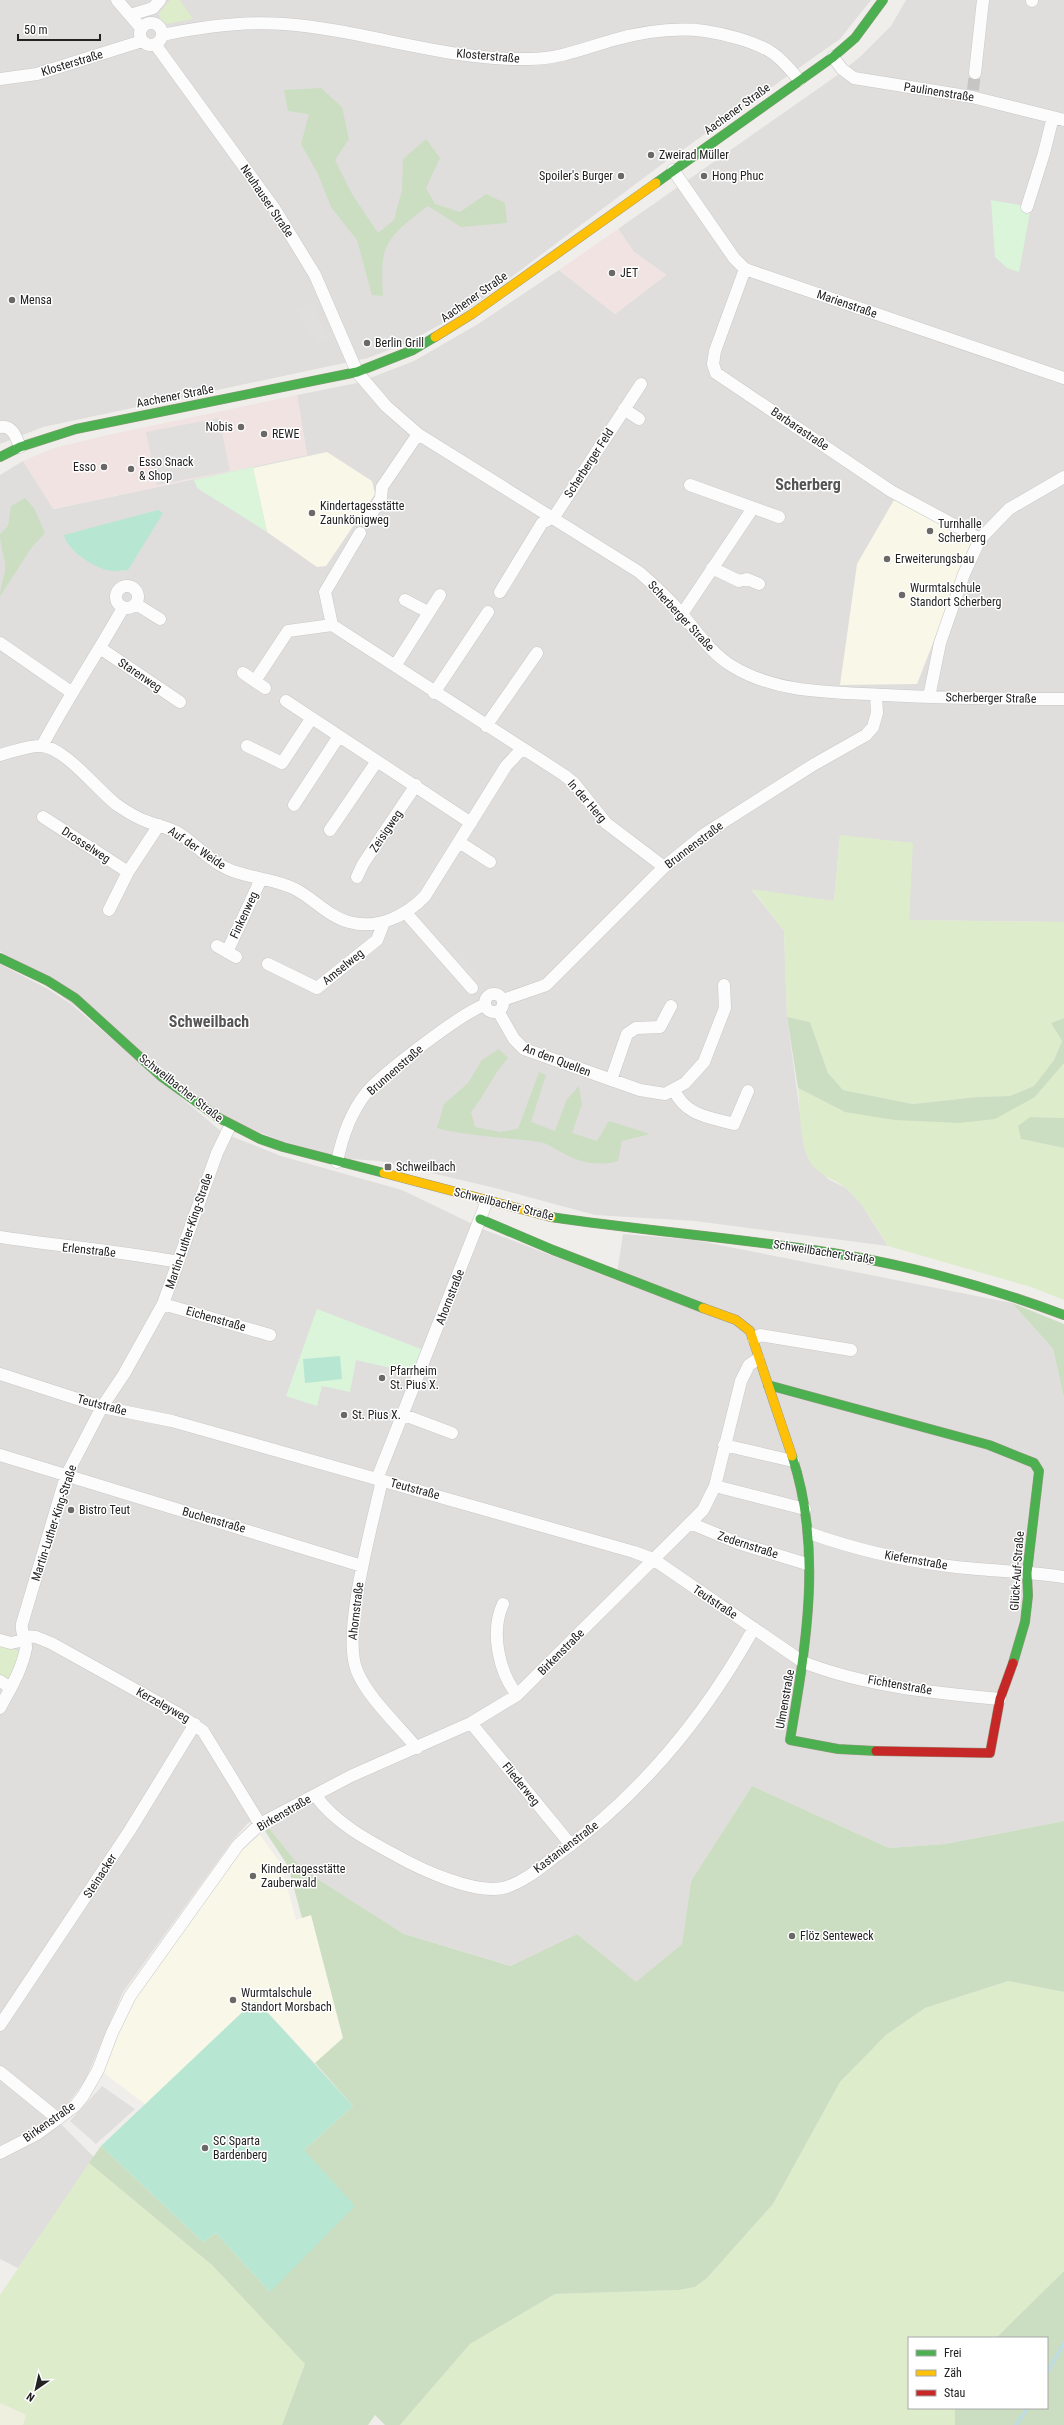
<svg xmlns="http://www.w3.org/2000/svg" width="1064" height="2425" font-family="'Roboto Condensed',sans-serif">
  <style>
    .residential { fill: #dfdedc }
    .commercial { fill: #f1e3e1 }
    .education { fill: #f8f7e8 }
    .farmland { fill: #efefdf }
    .grass { fill: #ddeccb }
    .forest { fill: #cbdec1 }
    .park { fill: #daf5da }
    .pitch { fill: #b7e6d2 }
    .parking { fill: #e0dfde }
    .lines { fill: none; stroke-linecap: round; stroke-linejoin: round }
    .stream { stroke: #bfdbe3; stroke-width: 3.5 }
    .street-tunnel { stroke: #c7c5c3; stroke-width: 12; stroke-dasharray: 12 6; stroke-linecap: butt }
    .street-casing { stroke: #c9c8c7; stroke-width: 13 }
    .fast-casing { stroke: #999a82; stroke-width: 10 }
    .slow-casing { stroke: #999a82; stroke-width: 10 }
    .jam-casing { stroke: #999a82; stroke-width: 10 }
    .street { stroke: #fdfcfc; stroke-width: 12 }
    .fast { stroke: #4caf50; stroke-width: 9 }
    .slow { stroke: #ffc107; stroke-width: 9 }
    .jam { stroke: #c62828; stroke-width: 9 }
    .poi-dot { fill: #6a6968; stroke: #fff; stroke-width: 1.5 }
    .labels { text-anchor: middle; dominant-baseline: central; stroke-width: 3; stroke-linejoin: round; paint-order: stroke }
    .street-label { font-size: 12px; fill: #222; stroke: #fff }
    .poi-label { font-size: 12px; fill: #222; stroke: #fff; text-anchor: start }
    .district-label { font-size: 16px; font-weight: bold; fill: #555; stroke: #fff }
  </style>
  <rect width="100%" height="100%" fill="#f0eeeb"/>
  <!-- residential -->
  <path class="residential" d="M 0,0 L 871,0 L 840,39 L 661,165 L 470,308 L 407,343 L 368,358 L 43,427 L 0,444 Z
    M 906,0 L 1064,0 L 1064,922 L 909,920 L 912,843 L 840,836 L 834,901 L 752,890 L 784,931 L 787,1017 L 804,1143 L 828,1179 L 846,1188 L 860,1202 L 888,1246 L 695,1221 L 595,1215 L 491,1187 L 380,1161 L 350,1159 L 284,1142 L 232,1121 L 0,951 L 0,475 L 23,461 L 54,509 L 307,455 L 297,395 L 357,383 L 414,361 L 478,324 L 559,270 L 615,314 L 666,275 L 634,252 L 618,229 L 839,74 L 861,56 L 891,26 Z
    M 0,964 L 48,989 L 71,1004 L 223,1133 L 281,1156 L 402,1190 L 485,1230 L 616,1280 L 623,1234 L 694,1240 L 1012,1303 L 1053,1349 L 1064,1398 L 1064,1821 L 945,1844 L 889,1848 L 752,1786 L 691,1881 L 682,1944 L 636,1983 L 577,1934 L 512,1966 L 404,1934 L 302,1869 L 269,1828 L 262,1814 L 247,1824 L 233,1840 L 123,1992 L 85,2081 L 69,2102 L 52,2115 L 94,2157 L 18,2268 L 0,2259 Z"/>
  <!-- commercial -->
  <path class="commercial" d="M 618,229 L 634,252 L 666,275 L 615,314 L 559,270 Z
    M 297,395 L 307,455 L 53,509 L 23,461 L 54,448 L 103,436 Z"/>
  <!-- education -->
  <path class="education" d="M 327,452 L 372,481 L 375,494 L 326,566 L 317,567 L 267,532 L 253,468 Z
    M 894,500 L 973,540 L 917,684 L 840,685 L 857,564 Z
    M 260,1835 L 281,1864 L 296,1920 L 311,1915 L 343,2038 L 315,2063 L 258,2002 L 253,2002 L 146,2105 L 104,2073 L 118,2034 L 133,1999 L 242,1850 Z"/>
  <!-- farmland -->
  <path class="farmland" d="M 0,2403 L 26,2415 L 23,2425 L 0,2425 Z"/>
  <!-- grass -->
  <path class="grass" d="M 170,0 L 180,0 L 193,19 L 166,24 L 161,20 L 159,13 Z
    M 840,835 L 913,843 L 909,920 L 1064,922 L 1064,1018 L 1051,1023 L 1062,1041 L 1054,1060 L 1034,1086 L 1010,1096 L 977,1097 L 913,1104 L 843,1090 L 828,1073 L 810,1022 L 787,1017 L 784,931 L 752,889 L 834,901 Z
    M 1064,1063 L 1064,1118 L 1030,1117 L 1021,1139 L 1064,1148 L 1064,1300 L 1031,1287 L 888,1246 C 876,1226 864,1205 847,1189 C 836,1179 816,1175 809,1160 C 800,1144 800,1107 798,1088 L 845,1112 L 1035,1097 Z
    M 0,1643 L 20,1652 L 9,1683 L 0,1678 Z
    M 1008,1981 L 1064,1992 L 1064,2271 L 996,2338 L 909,2338 L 909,2408 L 955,2408 L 955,2425 L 400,2425 L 470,2344 L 555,2294 L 679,2290 L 695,2287 L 707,2278 L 773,2204 L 840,2082 L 886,2035 L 925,2008 Z
    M 89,2163 L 212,2265 L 305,2364 L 282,2425 L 23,2425 L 26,2415 L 0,2403 L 0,2295 Z"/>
  <!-- forest -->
  <path class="forest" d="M 321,88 L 342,107 L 349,139 L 335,160 L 352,194 L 378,233 L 394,220 L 402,190 L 403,159 L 426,139 L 440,158 L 426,188 L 435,204 L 460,212 L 486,194 L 505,203 L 507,223 L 461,227 L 428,206 C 387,238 379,242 383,296 L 372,295 L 357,240 L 331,207 L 318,174 L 301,144 L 309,114 L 288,111 L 284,90 Z
    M 25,498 L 34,508 L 45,533 L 32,547 L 0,596 C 0,584 7,573 5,562 C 3,552 0,544 0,534 L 8,526 L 11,506 Z
    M 787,1017 L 810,1022 L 828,1073 L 843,1090 L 913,1104 L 977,1097 L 1010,1096 L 1034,1086 L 1054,1060 L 1062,1041 L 1051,1023 L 1064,1018 L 1064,1063 L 1035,1097 L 995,1119 L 959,1123 L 895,1120 L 845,1112 L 798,1088 Z
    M 499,1049 L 508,1058 C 493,1074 485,1095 471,1112 L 475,1127 L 500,1132 L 518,1129 L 539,1072 L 546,1075 L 531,1122 L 555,1131 L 567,1099 L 579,1086 L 582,1104 L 572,1133 L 597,1141 L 609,1121 L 650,1134 L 622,1141 L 618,1161 C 597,1167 578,1162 559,1151 C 553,1148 547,1143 540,1142 C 505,1137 471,1137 437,1128 L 444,1104 L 468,1083 L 482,1060 Z
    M 1030,1117 L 1064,1118 L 1064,1148 L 1021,1139 L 1018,1126 Z
    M 1012,1303 L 1064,1324 L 1064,1398 L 1053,1349 Z
    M 752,1786 L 889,1848 L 945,1844 L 1064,1821 L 1064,1992 L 1008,1981 L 925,2008 L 886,2035 L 840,2082 L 773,2204 L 707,2278 L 695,2287 L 679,2290 L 555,2294 L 470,2344 L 400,2425 L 385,2425 L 375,2415 L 368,2425 L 282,2425 L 305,2364 L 212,2265 L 89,2163 L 101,2146 L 203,2242 L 216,2233 L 270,2292 L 304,2150 L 353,2106 L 315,2063 L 343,2038 L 311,1915 L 302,1918 L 288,1866 L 265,1831 L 269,1828 L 302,1869 L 404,1934 L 511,1966 L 577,1934 L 636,1982 L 682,1944 L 691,1881 Z
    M 1064,2271 L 1064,2425 L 955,2425 L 955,2408 L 1047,2408 L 1047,2338 L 996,2338 Z"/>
  <!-- park -->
  <path class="park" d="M 991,200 L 1031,207 L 1019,272 L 1007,268 L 995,257 Z
    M 253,467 L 253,468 L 267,532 L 197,488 L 194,480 Z
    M 317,1309 L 421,1349 L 413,1373 L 356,1360 L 350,1392 L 322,1386 L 317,1406 L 286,1396 Z"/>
  <!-- pitch -->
  <path class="pitch" d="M 158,510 L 163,513 L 128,570 C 122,570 112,572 106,570 C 91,565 68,551 64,535 Z
    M 340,1356 L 342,1379 L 305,1383 L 303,1359 Z
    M 253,2002 L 258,2002 L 353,2106 L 304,2150 L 355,2206 L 270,2292 L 216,2233 L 203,2242 L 101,2146 Z"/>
  <!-- parking -->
  <path class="parking" d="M 312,302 L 329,341 L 317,344 L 296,308 Z
    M 219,418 L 230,471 L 157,485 L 146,432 Z
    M 456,830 L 463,835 L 418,903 L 410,898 Z
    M 459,951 L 481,980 L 472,988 L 449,961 Z
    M 102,2086 L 135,2109 L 96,2144 L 70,2121 Z"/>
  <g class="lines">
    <!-- stream -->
    <path class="stream" d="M 1047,2373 L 1064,2343
      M 1016,2425 L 1028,2408"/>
    <!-- street-tunnel -->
    <path class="street-tunnel" d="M 973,90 L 975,73"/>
    <defs>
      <path id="street" d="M 117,0 L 141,28
        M 1032,0 L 1032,1
        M 130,15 L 153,8 L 160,0
        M140 34a11 11 0 1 1 22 0a11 11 0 1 1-22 0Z
        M 162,35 C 201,27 244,21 284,24 C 366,30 446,61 529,59 C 558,59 586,48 613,40 C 642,32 675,27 705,31 C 725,34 753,41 771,52 C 782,59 791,70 799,80
        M 155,44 L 274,208 L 315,275 L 357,372 L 386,406 L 418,434 L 639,572 C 654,585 669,599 682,614 C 698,633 711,653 732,666 C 777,694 835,692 885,695 C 945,698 1004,699 1064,699
        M 833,57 L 842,69 L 854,78 L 972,97 L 1064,120
        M 975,73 L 983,0
        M 0,79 L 37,74 L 142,41
        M 673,170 L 734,258 L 745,269 L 1064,378
        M 1027,207 L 1044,153 L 1053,117
        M 745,269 L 715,351 L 713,364 L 716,373 L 891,491 L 980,539
        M 624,409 L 639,419
        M 0,427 C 13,425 16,437 20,447
        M 690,485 L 779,517
        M 369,518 L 381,498 L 382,487 L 418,434
        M 712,568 L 739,581 L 747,579 L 759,584
        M116 597a11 11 0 1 1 22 0a11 11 0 1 1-22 0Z
        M 500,592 L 542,523 L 554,517 L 641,384
        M 405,600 L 428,612
        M 136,604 L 160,619
        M 682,614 L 753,508
        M 332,625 L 564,775 L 574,783 L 606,823 L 664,867
        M 0,643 L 71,692
        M 100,648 L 180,702
        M 395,666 L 440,595
        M 243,673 L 265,688
        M 255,681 L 288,631 L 332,625 L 325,592 L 360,533
        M 434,693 L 488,612
        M 929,697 L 940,643 L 964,574 L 980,539 L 1009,509 L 1064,477
        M 286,701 L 471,823
        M 486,726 L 537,653
        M 42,746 C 67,699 97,654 123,608
        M 247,746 L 282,763 L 311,719
        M 0,755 C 12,752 29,745 41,746 C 65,747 98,791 117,805 C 126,811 136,818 146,821 C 157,826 169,827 180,834 C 197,845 209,861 228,869 C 250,879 274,878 295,889 C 313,898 329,917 349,922 C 377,930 406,916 425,896 L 506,766 L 522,749
        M 294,805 L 339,736
        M 43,817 L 128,872
        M 330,830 L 377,761
        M 459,842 L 490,862
        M 357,877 L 363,864 L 416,785
        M 109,910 L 128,872 L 159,825
        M 406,913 L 472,988
        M 217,946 L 236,957
        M 227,952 L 261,879
        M 268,964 L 317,988 L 377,940 L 384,922
        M485 1003a9 9 0 1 1 18 0a9 9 0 1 1-18 0Z
        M 503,1000 L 546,985 L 664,867 L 706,833 L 813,765 L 866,735 L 873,727 L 877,713 L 876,695
        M 498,1011 L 514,1039 L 524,1049 L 640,1090 L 665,1094 L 685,1083 L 704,1062 L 725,1008 L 724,985
        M 611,1080 L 627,1034 L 636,1028 L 660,1027 L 671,1006
        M 674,1090 C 686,1116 709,1117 734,1124 L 748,1091
        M 337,1162 C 342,1137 350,1113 367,1092 C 382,1074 464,1011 485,1005
        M 0,1237 C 59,1246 119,1251 178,1262
        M 163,1304 L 270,1335
        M 754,1339 L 760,1335 L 851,1350
        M 0,1374 L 102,1407 L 172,1421 L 634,1552 L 653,1559 L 803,1662 C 863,1686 936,1693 1000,1699
        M 404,1415 L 452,1433
        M 724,1445 L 793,1461
        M 0,1455 L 362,1566
        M 377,1479 L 487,1201
        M 382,1480 C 373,1522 341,1634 357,1671 C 368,1698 398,1725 417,1748
        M 715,1486 L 805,1509
        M 690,1523 L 738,1543 L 807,1564
        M 809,1533 C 854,1549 901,1560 948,1566 C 987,1571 1026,1571 1064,1577
        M 503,1604 C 490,1632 499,1672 517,1695
        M 23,1636 L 36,1637 L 51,1643 L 177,1713 L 203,1731 L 260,1824
        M 0,1640 L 11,1643 L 25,1640
        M 0,1681 L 11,1688
        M 0,1708 C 10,1689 22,1670 26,1648 C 27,1639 20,1633 22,1624 L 66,1476 L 102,1407 L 124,1374 L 163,1304 L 217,1153 L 230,1126
        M 471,1723 L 571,1845
        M 315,1795 C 335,1823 367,1840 397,1856 C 422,1870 474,1894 503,1888 C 523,1883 541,1867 557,1855 C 641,1795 704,1718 754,1628
        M 0,2025 L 130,1830 L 195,1724
        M 0,2072 L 58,2119
        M 0,2153 L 37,2134 L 75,2106 L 83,2096 L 98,2070 L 112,2033 L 130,1996 L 238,1845 L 260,1824 L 351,1776 L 471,1723 L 517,1695 L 690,1523 L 703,1510 L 715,1486 L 741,1381 L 749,1365 L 758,1359"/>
      <path id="fast" d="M 656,183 L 833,57 L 855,38 L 883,0
        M 0,457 L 20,447 L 76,429 L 357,372 L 413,350 L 435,337
        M 0,958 L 48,981 L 75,998 L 162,1077 L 219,1118 L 260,1139 L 283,1147 L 384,1173
        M 551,1217 C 645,1231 739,1238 833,1253 C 912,1266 989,1287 1064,1315
        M 480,1219 L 553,1250 L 703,1308
        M 768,1385 L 989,1445 L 1034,1463 L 1039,1471 L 1027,1573 L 1028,1596 L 1025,1622 L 1013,1663
        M 792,1456 C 823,1548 806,1646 790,1740 L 838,1749 L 876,1751"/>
      <path id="slow" d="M 435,337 L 472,314 L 656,183
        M 384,1173 L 551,1217
        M 703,1308 L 736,1320 L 750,1331 L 792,1456"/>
      <path id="jam" d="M 876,1751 L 990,1753 L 1000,1699 L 1013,1663"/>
    </defs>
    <!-- street casing -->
    <use href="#street" class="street-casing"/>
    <!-- fast casing -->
    <use href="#fast" class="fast-casing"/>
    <!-- slow casing -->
    <use href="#slow" class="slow-casing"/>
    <!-- jam casing -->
    <use href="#jam" class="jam-casing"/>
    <!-- street -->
    <use href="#street" class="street"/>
    <!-- fast -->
    <use href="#fast" class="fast"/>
    <!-- slow -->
    <use href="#slow" class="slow"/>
    <!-- jam -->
    <use href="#jam" class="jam"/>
  </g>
  <!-- markers -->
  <g class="poi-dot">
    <circle cx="651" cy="155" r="4"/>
    <circle cx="621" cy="176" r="4"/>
    <circle cx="704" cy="176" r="4"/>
    <circle cx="612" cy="273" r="4"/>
    <circle cx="12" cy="300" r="4"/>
    <circle cx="367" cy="343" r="4"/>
    <circle cx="241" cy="427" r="4"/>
    <circle cx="264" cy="434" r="4"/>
    <circle cx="104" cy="467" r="4"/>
    <circle cx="131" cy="469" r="4"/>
    <circle cx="312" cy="513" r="4"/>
    <circle cx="930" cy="531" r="4"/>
    <circle cx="887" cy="559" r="4"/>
    <circle cx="902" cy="595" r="4"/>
    <rect x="384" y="1163" width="8" height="8" rx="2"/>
    <circle cx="382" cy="1378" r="4"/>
    <circle cx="344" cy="1415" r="4"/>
    <circle cx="71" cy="1510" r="4"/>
    <circle cx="253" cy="1876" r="4"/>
    <circle cx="792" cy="1936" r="4"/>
    <circle cx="233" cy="2000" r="4"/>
    <circle cx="205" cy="2148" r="4"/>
  </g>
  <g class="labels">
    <!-- street labels -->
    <g class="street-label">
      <text transform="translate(488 56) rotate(5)">Klosterstraße</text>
      <text transform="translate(72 63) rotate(-17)">Klosterstraße</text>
      <text transform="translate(939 92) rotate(9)">Paulinenstraße</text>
      <text transform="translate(737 109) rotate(-36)">Aachener Straße</text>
      <text transform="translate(267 201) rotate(56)">Neuhauser Straße</text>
      <text transform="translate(474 297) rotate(-35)">Aachener Straße</text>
      <text transform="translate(847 304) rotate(19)">Marienstraße</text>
      <text transform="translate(175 396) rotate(-11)">Aachener Straße</text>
      <text transform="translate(800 429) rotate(34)">Barbarastraße</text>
      <text transform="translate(589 463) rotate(-57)">Scherberger Feld</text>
      <text transform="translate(681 616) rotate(47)">Scherberger Straße</text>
      <text transform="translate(140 675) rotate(34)">Starenweg</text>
      <text transform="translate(991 698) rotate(1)">Scherberger Straße</text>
      <text transform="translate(587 801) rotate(49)">In der Herg</text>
      <text transform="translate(386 831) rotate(-56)">Zeisigweg</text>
      <text transform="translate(86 845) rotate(33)">Drosselweg</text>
      <text transform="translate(694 845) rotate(-37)">Brunnenstraße</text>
      <text transform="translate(197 848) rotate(34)">Auf der Weide</text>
      <text transform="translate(244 915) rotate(-65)">Finkenweg</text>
      <text transform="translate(343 967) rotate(-39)">Amselweg</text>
      <text transform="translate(557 1060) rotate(21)">An den Quellen</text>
      <text transform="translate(395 1070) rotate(-41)">Brunnenstraße</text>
      <text transform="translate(181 1088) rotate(38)">Schweilbacher Straße</text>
      <text transform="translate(504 1204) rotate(14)">Schweilbacher Straße</text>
      <text transform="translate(189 1231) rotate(-71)">Martin-Luther-King-Straße</text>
      <text transform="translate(89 1250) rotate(6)">Erlenstraße</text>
      <text transform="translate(824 1252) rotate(9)">Schweilbacher Straße</text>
      <text transform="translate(450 1297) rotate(-69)">Ahornstraße</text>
      <text transform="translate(216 1319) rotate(16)">Eichenstraße</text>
      <text transform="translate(102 1405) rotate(15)">Teutstraße</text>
      <text transform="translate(415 1489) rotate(15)">Teutstraße</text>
      <text transform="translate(214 1520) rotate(16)">Buchenstraße</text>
      <text transform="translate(54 1523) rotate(-72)">Martin-Luther-King-Straße</text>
      <text transform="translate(748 1545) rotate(18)">Zedernstraße</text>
      <text transform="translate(916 1560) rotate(10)">Kiefernstraße</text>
      <text transform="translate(1017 1571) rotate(-86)">Glück-Auf-Straße</text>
      <text transform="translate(715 1602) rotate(34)">Teutstraße</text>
      <text transform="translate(356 1611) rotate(-83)">Ahornstraße</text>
      <text transform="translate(561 1652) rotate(-45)">Birkenstraße</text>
      <text transform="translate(900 1685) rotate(10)">Fichtenstraße</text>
      <text transform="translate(785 1699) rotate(-80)">Ulmenstraße</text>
      <text transform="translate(163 1705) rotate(29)">Kerzeleyweg</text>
      <text transform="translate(521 1784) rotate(51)">Fliederweg</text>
      <text transform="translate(284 1813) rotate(-30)">Birkenstraße</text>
      <text transform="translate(566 1847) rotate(-37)">Kastanienstraße</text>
      <text transform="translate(100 1876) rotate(-57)">Steinacker</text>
      <text transform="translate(49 2122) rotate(-35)">Birkenstraße</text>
    </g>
    <!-- poi labels -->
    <g class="poi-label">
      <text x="659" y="155">Zweirad Müller</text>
      <text x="613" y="176" text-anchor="end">Spoiler's Burger</text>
      <text x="712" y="176">Hong Phuc</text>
      <text x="620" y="273">JET</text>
      <text x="20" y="300">Mensa</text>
      <text x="375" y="343">Berlin Grill</text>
      <text x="233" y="427" text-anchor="end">Nobis</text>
      <text x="272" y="434">REWE</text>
      <text x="139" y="462">Esso Snack<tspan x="139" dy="14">&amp; Shop</tspan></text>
      <text x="96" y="467" text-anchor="end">Esso</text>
      <text x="320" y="506">Kindertagesstätte<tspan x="320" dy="14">Zaunkönigweg</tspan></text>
      <text x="938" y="524">Turnhalle<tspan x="938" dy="14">Scherberg</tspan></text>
      <text x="895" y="559">Erweiterungsbau</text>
      <text x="910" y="588">Wurmtalschule<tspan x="910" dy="14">Standort Scherberg</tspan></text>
      <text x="396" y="1167">Schweilbach</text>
      <text x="390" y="1371">Pfarrheim<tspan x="390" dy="14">St. Pius X.</tspan></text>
      <text x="352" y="1415">St. Pius X.</text>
      <text x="79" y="1510">Bistro Teut</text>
      <text x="261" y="1869">Kindertagesstätte<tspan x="261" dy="14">Zauberwald</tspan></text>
      <text x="800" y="1936">Flöz Senteweck</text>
      <text x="241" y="1993">Wurmtalschule<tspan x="241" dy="14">Standort Morsbach</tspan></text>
      <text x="213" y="2141">SC Sparta<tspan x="213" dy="14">Bardenberg</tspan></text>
    </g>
    <!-- district labels -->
    <g class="district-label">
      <text x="808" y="484">Scherberg</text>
      <text x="209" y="1021">Schweilbach</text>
    </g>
  </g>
  <!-- legend -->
  <rect x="908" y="2337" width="140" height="72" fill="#ffffff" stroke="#a7a7a7"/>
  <rect x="916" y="2350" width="20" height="6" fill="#4caf50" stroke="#a7a7a7"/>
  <text x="944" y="2357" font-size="12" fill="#222222">Frei</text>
  <rect x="916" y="2370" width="20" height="6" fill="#ffc107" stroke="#a7a7a7"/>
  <text x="944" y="2377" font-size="12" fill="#222222">Zäh</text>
  <rect x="916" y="2390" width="20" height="6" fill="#c62828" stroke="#a7a7a7"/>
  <text x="944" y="2397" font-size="12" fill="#222222">Stau</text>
  <!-- north arrow -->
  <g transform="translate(36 2389) rotate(214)" stroke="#ffffff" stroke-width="3" paint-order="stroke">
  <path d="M0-3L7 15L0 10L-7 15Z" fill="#222222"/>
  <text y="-6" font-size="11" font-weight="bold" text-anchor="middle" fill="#222222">N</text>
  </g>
  <!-- scale -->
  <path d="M18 34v6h82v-6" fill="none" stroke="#222222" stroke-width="2"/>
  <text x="24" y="34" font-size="12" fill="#222222" stroke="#ffffff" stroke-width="3" paint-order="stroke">50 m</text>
</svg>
